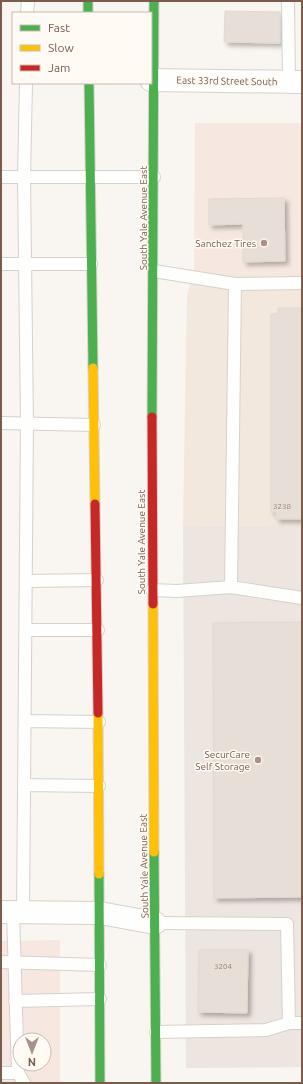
<svg xmlns="http://www.w3.org/2000/svg" width="303" height="1084" font-family="Ubuntu,sans-serif">
  <style>
    .residential { fill: #f2e8de }
    .commercial { fill: #f6e8e1; fill-rule: evenodd }
    .industrial { fill: #ede5e0 }
    .building { fill: #e6ded7; stroke: #e2d8d2; filter: url(#shadow) }
    .lines { fill: none; stroke-linecap: round; stroke-linejoin: round }
    .lane-casing { stroke: #d7d1cb; stroke-width: 14 }
    .street-casing { stroke: #d7d1cb; stroke-width: 24 }
    .fast-casing { stroke: #dad1cc; stroke-width: 11 }
    .slow-casing { stroke: #dad1cc; stroke-width: 11 }
    .jam-casing { stroke: #dad1cc; stroke-width: 11 }
    .lane { stroke: #fefefd; stroke-width: 12 }
    .street { stroke: #fefefd; stroke-width: 22 }
    .fast { stroke: #4caf50; stroke-width: 9 }
    .slow { stroke: #ffc107; stroke-width: 9 }
    .jam { stroke: #c62828; stroke-width: 9 }
    .poi-dot { fill: #a69286; stroke: #fffaf3; stroke-width: 1.5 }
    .labels { text-anchor: middle; dominant-baseline: central; stroke-width: 3; stroke-linejoin: round; paint-order: stroke }
    .number-label { font-size: 8px; fill: #977e72 }
    .street-label { font-size: 10px; fill: #7a5c4d; stroke: #fffaf3 }
    .poi-label { font-size: 10px; fill: #7a5c4d; stroke: #fffaf3; text-anchor: end }
  </style>
  <defs>
    <filter id="shadow"><feDropShadow dx="3.5" dy="3.5" stdDeviation="2" flood-color="#0004"/></filter>
  </defs>
  <rect width="100%" height="100%" fill="#f9f5f0"/>
  <!-- residential -->
  <path class="residential" d="M 194,272 L 302,273 L 302,525 L 183,526 L 187,296 Z"/>
  <!-- commercial -->
  <path class="commercial" d="M 195,123 L 302,123 L 302,273 L 194,272 Z
    M 60,940 L 60,1083 L 1,1083 L 1,941 ZM 20,1040 L 44,1040 L 44,1064 L 20,1064 Z"/>
  <!-- industrial -->
  <path class="industrial" d="M 302,525 L 302,1067 L 186,1068 L 183,526 Z"/>
  <!-- building -->
  <path class="building" d="M 225,11 L 280,12 L 280,43 L 224,42 Z
    M 284,198 L 285,261 L 243,262 L 243,224 L 209,225 L 209,199 Z
    M 278,308 L 302,308 L 302,519 L 276,519 L 276,512 L 271,512 L 271,314 L 278,314 Z
    M 302,622 L 302,897 L 214,898 L 213,623 Z
    M 199,950 L 248,950 L 247,1013 L 198,1012 Z"/>
  <g class="lines">
    <defs>
      <path id="lane" d="M 288,1 L 289,82
        M 27,13 L 28,1
        M 1,177 L 154,177
        M 1,264 L 91,264
        M 154,271 L 235,284 L 231,587
        M 235,284 L 302,283
        M 1,423 L 94,425
        M 26,581 L 97,580
        M 152,590 L 177,591 L 231,587 L 302,598
        M 26,630 L 98,630
        M 25,721 L 99,722
        M 24,785 L 99,786
        M 23,912 L 27,423 L 24,177 L 26,83
        M 155,923 L 287,924 L 289,1023
        M 1,962 L 100,965
        M 15,1001 L 100,999
        M 156,1032 L 266,1030 L 289,1023 L 302,1023
        M 1,1073 L 18,1073 L 13,912
        M 18,1073 L 24,1083"/>
      <path id="street" d="M 151,80 L 302,82
        M 1,912 L 100,913 L 155,923"/>
      <path id="fast" d="M 88,1 L 88,13
        M 89,83 L 93,368
        M 152,417 L 154,1
        M 154,852 L 156,1083
        M 99,874 L 100,1083"/>
      <path id="slow" d="M 93,368 L 95,504
        M 153,604 L 154,852
        M 98,713 L 99,874"/>
      <path id="jam" d="M 152,417 L 153,604
        M 95,504 L 98,713"/>
    </defs>
    <!-- lane casing -->
    <use href="#lane" class="lane-casing"/>
    <!-- street casing -->
    <use href="#street" class="street-casing"/>
    <!-- fast casing -->
    <use href="#fast" class="fast-casing"/>
    <!-- slow casing -->
    <use href="#slow" class="slow-casing"/>
    <!-- jam casing -->
    <use href="#jam" class="jam-casing"/>
    <!-- lane -->
    <use href="#lane" class="lane"/>
    <!-- street -->
    <use href="#street" class="street"/>
    <!-- fast -->
    <use href="#fast" class="fast"/>
    <!-- slow -->
    <use href="#slow" class="slow"/>
    <!-- jam -->
    <use href="#jam" class="jam"/>
  </g>
  <!-- markers -->
  <g class="poi-dot">
    <circle cx="264" cy="243" r="4"/>
    <circle cx="258" cy="760" r="4"/>
  </g>
  <g class="labels">
    <!-- number labels -->
    <g class="number-label">
      <text x="282" y="506">3238</text>
      <text x="223" y="966">3204</text>
    </g>
    <!-- street labels -->
    <g class="street-label">
      <text transform="translate(227 81) rotate(1)">East 33rd Street South</text>
      <text transform="translate(143 218) rotate(-90)">South Yale Avenue East</text>
      <text transform="translate(141 542) rotate(-90)">South Yale Avenue East</text>
      <text transform="translate(144 866) rotate(-91)">South Yale Avenue East</text>
    </g>
    <!-- poi labels -->
    <g class="poi-label">
      <text x="256" y="243">Sanchez Tires</text>
      <text x="250" y="754">SecurCare<tspan x="250" dy="12">Self Storage</tspan></text>
    </g>
  </g>
  <!-- border -->
  <rect width="303" height="1084" fill="none" stroke="#7a5c4d" stroke-width="4"/>
  <!-- legend -->
  <rect x="12" y="12" width="140" height="72" fill="#fffaf3" stroke="#cabbb1"/>
  <rect x="20" y="25" width="20" height="6" fill="#4caf50" stroke="#cabbb1"/>
  <text x="48" y="32" font-size="12" fill="#7a5c4d">Fast</text>
  <rect x="20" y="45" width="20" height="6" fill="#ffc107" stroke="#cabbb1"/>
  <text x="48" y="52" font-size="12" fill="#7a5c4d">Slow</text>
  <rect x="20" y="65" width="20" height="6" fill="#c62828" stroke="#cabbb1"/>
  <text x="48" y="72" font-size="12" fill="#7a5c4d">Jam</text>
  <!-- north arrow -->
  <g transform="translate(32 1052) rotate(180)"><circle r="19" fill="#fffaf3" stroke="#cabbb1"/>
  <path d="M0-3L7 15L0 10L-7 15Z" fill="#a69286"/>
  <text y="-6" font-size="11" font-weight="bold" text-anchor="middle" fill="#7a5c4d">N</text>
  </g>
</svg>
